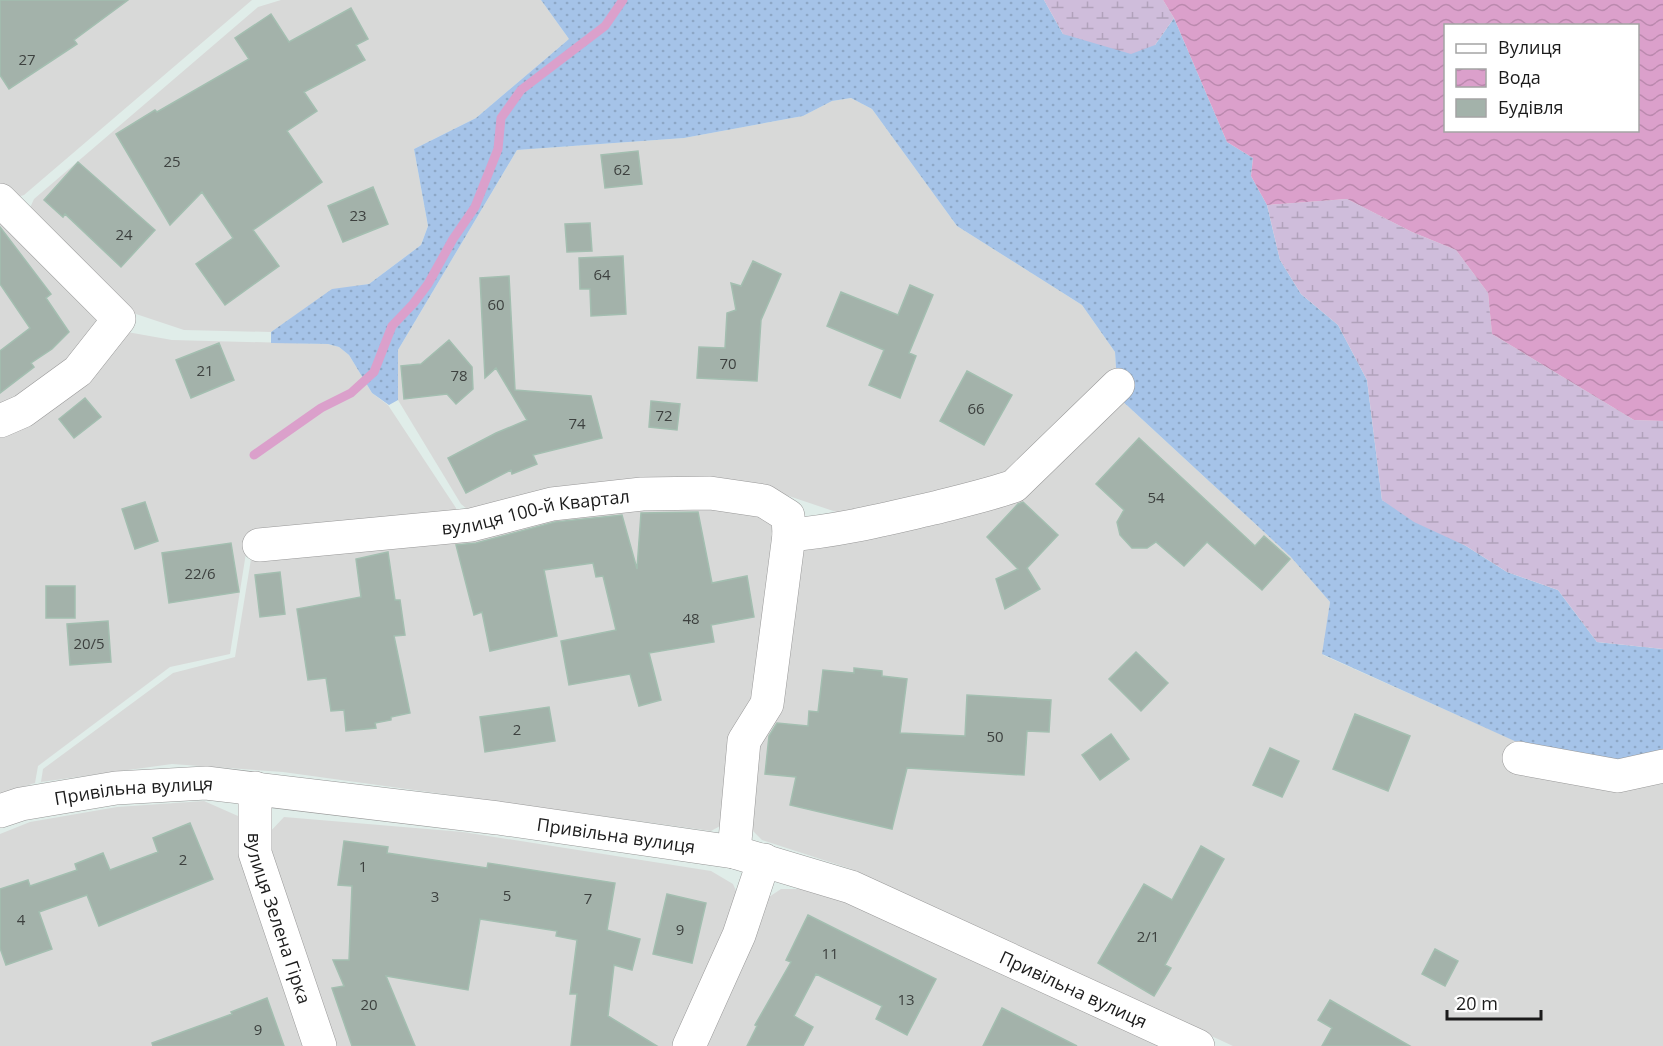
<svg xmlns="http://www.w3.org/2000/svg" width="1663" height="1046" font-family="'Open Sans',sans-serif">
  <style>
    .residential { fill: #d8d9d8 }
    .grass { fill: url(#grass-dots) }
    .wetland { fill: url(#wetland-marsh) }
    .water { fill: url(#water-waves); fill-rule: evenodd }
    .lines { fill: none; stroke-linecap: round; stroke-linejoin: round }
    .stream { stroke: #dba0cb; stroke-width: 9 }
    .building { fill: #a3b2aa; stroke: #a3beb0; stroke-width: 1.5 }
    .minor-casing { stroke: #989898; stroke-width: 34 }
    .minor { stroke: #fff; stroke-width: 33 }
    .labels { text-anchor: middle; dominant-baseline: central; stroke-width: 6; stroke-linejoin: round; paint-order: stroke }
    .number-label { font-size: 15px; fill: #3d413f }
    .street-label { font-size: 18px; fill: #1b1b1b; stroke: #fff }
  </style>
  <defs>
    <pattern id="grass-dots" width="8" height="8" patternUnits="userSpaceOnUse" patternTransform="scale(1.5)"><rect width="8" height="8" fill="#a5c3e8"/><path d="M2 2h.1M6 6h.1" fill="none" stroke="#8da7c6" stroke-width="1.8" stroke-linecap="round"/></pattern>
    <pattern id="wetland-marsh" width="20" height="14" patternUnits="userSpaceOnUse" patternTransform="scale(1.5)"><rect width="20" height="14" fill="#cfbddb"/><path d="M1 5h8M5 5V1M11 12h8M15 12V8" fill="none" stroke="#b1a2bb"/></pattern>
    <pattern id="water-waves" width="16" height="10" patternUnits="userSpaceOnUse" patternTransform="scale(1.5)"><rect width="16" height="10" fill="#dba0cb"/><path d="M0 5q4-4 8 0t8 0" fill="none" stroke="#bb89ae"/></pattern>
  </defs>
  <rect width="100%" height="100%" fill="#e0ede9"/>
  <!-- residential -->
  <path class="residential" d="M 0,0 L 252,0 L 24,195 L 11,199 L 0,189 Z
    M 281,0 L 541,0 L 569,39 L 476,118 L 414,149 L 428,226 L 421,245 L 369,284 L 332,290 L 271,332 L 184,330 L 124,310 L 29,210 L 34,199 L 258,7 Z
    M 851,98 L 872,109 L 957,226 L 1082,305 L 1115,352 L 1116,368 L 1108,379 L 1002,482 L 857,519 L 768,489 L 472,513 L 461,504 L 398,400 L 398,350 L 517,150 L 684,138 L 803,116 L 832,101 Z
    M 0,212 L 116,330 L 172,340 L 328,344 L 339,347 L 349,355 L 372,393 L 388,405 L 456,508 L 457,514 L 249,534 L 230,654 L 170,667 L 38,766 L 35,783 L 0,794 Z
    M 1118,397 L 1290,556 L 1330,602 L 1323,655 L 1520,743 L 1663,773 L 1663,1046 L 1233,1046 L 851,869 L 762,840 L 748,826 L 755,747 L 804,545 L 1014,496 Z
    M 643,499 L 775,517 L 757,702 L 722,825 L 711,831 L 283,772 L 172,764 L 41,782 L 43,769 L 173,673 L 235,657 L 252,553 Z
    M 204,801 L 238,816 L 246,830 L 313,1046 L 0,1046 L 0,834 L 30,822 L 117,807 Z
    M 284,817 L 463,832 L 711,871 L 733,884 L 741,902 L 682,1046 L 330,1046 L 267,835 Z
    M 781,889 L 809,889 L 855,906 L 1158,1046 L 697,1046 L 763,901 Z"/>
  <!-- grass -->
  <path class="grass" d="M 541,0 L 1044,0 L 1063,34 L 1155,45 L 1174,18 L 1227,142 L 1253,158 L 1251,176 L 1267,205 L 1280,260 L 1301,294 L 1338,325 L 1367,380 L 1382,500 L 1466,546 L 1507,572 L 1558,590 L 1597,642 L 1663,649 L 1663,773 L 1519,743 L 1322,654 L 1330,602 L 1290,556 L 1118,397 L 1108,379 L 1116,368 L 1115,352 L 1082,305 L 957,226 L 872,109 L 851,98 L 832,101 L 803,116 L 684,138 L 517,150 L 398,350 L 398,400 L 389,405 L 372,393 L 349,355 L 339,347 L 328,344 L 271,343 L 271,332 L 332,289 L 369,284 L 421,245 L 428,226 L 414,149 L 476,118 L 569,39 Z"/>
  <!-- wetland -->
  <path class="wetland" d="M 1044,0 L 1163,0 L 1174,18 L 1155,45 L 1131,54 L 1063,34 Z
    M 1347,199 L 1412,232 L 1456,250 L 1488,293 L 1492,334 L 1634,420 L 1663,421 L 1663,649 L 1597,642 L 1558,590 L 1507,572 L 1466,546 L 1414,522 L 1382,500 L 1367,380 L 1338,325 L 1301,294 L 1280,260 L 1267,205 Z"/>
  <!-- water -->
  <path class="water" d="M 1163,0 L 1663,0 L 1663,421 L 1634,420 L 1492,334 L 1488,293 L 1456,250 L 1412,232 L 1347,199 L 1267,205 L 1251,176 L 1253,158 L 1227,142 L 1174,18 ZM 1446,26 L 1638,26 L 1638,130 L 1446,130 Z"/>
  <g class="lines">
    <!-- stream -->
    <path class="stream" d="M 254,455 L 321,408 L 351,393 L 374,372 L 392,326 L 413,304 L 428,284 L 453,239 L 475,207 L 498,149 L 501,118 L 521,90 L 605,26 L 623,0"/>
  </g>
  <!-- building -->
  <path class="building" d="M 0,0 L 128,0 L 74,40 L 77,44 L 9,89 L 0,75 Z
    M 351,8 L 368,39 L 356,45 L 365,60 L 304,92 L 317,111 L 287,131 L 322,182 L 253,230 L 279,266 L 225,305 L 196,264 L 233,238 L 202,192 L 170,225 L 116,134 L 155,110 L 157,112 L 249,59 L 235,38 L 271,14 L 289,42 Z
    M 638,151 L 642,184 L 605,188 L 601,155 Z
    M 78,162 L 155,230 L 121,267 L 65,214 L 63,217 L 44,200 Z
    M 373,187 L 388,224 L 343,242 L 328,206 Z
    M 590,223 L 592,251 L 567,252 L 565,224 Z
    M 0,227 L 51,294 L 46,298 L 69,332 L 52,349 L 31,363 L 34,367 L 0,393 L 0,351 L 30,328 L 0,284 Z
    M 623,256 L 626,314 L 591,316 L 590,289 L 580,289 L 579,258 Z
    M 753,261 L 781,274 L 761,320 L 757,381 L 697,378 L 699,347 L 725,348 L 727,313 L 736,310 L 731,283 L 741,286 Z
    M 509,276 L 515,390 L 591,396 L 602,438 L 533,455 L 537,464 L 512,474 L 511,470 L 466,493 L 448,458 L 496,433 L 527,420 L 496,368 L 485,378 L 480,278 Z
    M 910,285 L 933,295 L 909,353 L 916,356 L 900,398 L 869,385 L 884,350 L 827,326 L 841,292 L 898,315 Z
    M 449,340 L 472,367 L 473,389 L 456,404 L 447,394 L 404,399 L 401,366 L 421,364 Z
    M 219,343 L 234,380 L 191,398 L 176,360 Z
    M 967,371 L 1012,395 L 984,445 L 940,421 Z
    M 85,398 L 101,417 L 74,438 L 59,419 Z
    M 651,401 L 680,404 L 677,430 L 649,427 Z
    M 1139,438 L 1255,546 L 1264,536 L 1290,559 L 1262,590 L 1207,542 L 1184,566 L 1156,542 L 1147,548 L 1132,548 L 1120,535 L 1117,522 L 1124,510 L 1096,484 Z
    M 145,502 L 158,541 L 135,549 L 122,509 Z
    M 1023,502 L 1058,535 L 1027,568 L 1040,589 L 1005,609 L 996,579 L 1018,569 L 987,537 L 1018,504 Z
    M 698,512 L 712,583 L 747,576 L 754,617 L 711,625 L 714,642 L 649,653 L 661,700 L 639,706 L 630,674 L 569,685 L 561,641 L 616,630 L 603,576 L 596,577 L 593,563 L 544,570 L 557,636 L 490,651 L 482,612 L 474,615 L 456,545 L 476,543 L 555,522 L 622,515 L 637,569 L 641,513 Z
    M 231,543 L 239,592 L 169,603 L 162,553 Z
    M 388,552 L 395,600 L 400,600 L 405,635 L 394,636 L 410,713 L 391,717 L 391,720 L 375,723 L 376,728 L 346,731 L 344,710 L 331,711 L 326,678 L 308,680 L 297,609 L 361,597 L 356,559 Z
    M 280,572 L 285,614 L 260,617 L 255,575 Z
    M 46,586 L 75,586 L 75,618 L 46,618 Z
    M 108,621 L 111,662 L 70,665 L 67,624 Z
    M 1136,652 L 1168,683 L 1141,711 L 1109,679 Z
    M 854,668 L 882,671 L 882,676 L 907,679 L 900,733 L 965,736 L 967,695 L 1051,700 L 1049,732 L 1027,731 L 1024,775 L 907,768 L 892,829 L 790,805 L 796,777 L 765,774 L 769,736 L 777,723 L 808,726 L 809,711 L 818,712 L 823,670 L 854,673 Z
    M 549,707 L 555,741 L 485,752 L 480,717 Z
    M 1355,714 L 1410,736 L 1388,791 L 1333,769 Z
    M 1111,734 L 1129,759 L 1100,780 L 1082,755 Z
    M 1270,748 L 1299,761 L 1282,797 L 1253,785 Z
    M 190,823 L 213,879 L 99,926 L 87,895 L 39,912 L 52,949 L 6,965 L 0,948 L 0,889 L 28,880 L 30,886 L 77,870 L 75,864 L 103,853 L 110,870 L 158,852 L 153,838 Z
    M 344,841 L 388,847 L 387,853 L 487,868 L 488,863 L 615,883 L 607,930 L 640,939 L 632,970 L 614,965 L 608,1016 L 657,1046 L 571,1046 L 577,994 L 570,994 L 577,940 L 556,936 L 557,931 L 480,919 L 468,990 L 386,976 L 415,1046 L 352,1046 L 332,988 L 344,986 L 333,960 L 349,960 L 352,886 L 338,885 Z
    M 1201,846 L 1224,859 L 1165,965 L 1171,968 L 1154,996 L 1098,963 L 1144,884 L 1172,900 Z
    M 667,894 L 706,903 L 692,963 L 653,954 Z
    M 808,915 L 936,979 L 907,1035 L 876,1019 L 882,1006 L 816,974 L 794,1016 L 813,1027 L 803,1046 L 747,1046 L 757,1026 L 755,1025 L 791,962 L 786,960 Z
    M 1435,949 L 1458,961 L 1445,986 L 1422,974 Z
    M 267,998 L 284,1046 L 153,1046 L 152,1043 L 232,1014 L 231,1012 Z
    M 1330,1000 L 1410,1046 L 1322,1046 L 1332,1028 L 1318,1020 Z
    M 1002,1008 L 1077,1046 L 983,1046 Z"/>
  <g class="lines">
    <defs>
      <g id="minor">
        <path d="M 0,200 L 119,319 L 78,371 L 23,411 L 0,421"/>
        <path d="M 789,535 C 839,531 886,519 934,508 C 961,501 988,495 1014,486 L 1118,385"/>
        <path id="s1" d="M 259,545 L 471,525 L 552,504 L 642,494 L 710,493 L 764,501 L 788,516 L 789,535 L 767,704 L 744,741 L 734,852"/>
        <path d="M 1519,758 L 1618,776 L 1663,766"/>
        <path id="s2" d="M 255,788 L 255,853 L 320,1046"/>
        <path id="s3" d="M 0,811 L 21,804 L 116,788 L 206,783 L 498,818 L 734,852 L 851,887 L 1198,1046"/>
        <path d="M 689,1046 L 739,935 L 764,860"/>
      </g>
    </defs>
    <!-- minor casing -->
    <use href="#minor" class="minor-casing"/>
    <!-- minor -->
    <use href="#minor" class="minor"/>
  </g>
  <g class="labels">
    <!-- number labels -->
    <g class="number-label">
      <text x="27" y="59">27</text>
      <text x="172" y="161">25</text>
      <text x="622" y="169">62</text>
      <text x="358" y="215">23</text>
      <text x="124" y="234">24</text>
      <text x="602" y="274">64</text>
      <text x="496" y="304">60</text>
      <text x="728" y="363">70</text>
      <text x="205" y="370">21</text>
      <text x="459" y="375">78</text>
      <text x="976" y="408">66</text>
      <text x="664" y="415">72</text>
      <text x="577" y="423">74</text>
      <text x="1156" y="497">54</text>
      <text x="200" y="573">22/6</text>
      <text x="691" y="618">48</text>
      <text x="89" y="643">20/5</text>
      <text x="517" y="729">2</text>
      <text x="995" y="736">50</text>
      <text x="183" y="859">2</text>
      <text x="363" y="866">1</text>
      <text x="507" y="895">5</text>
      <text x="435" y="896">3</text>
      <text x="588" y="898">7</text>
      <text x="21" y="919">4</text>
      <text x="680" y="929">9</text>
      <text x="1148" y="936">2/1</text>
      <text x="830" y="953">11</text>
      <text x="906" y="999">13</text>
      <text x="369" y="1004">20</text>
      <text x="258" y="1029">9</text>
    </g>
    <!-- street labels -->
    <g class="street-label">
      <text stroke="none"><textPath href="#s1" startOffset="279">вулиця 100-й Квартал</textPath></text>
      <text stroke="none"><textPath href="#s3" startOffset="136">Привільна вулиця</textPath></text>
      <text stroke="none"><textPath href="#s3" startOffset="622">Привільна вулиця</textPath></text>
      <text stroke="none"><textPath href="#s2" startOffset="134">вулиця Зелена Гірка</textPath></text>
      <text stroke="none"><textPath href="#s3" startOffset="1108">Привільна вулиця</textPath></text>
    </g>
  </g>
  <!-- legend -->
  <rect x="1444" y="24" width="195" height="108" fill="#ffffff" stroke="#a4a4a4" stroke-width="1.5"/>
  <rect x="1456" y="44" width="30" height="9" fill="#ffffff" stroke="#a4a4a4" stroke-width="1.5"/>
  <text x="1498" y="54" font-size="18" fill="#1b1b1b">Вулиця</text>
  <rect x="1456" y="69" width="30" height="18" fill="url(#water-waves)" stroke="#a4a4a4" stroke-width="1.5"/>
  <text x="1498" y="84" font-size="18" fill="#1b1b1b">Вода</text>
  <rect x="1456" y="99" width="30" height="18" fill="#a3b2aa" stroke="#a4a4a4" stroke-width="1.5"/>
  <text x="1498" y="114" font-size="18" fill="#1b1b1b">Будівля</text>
  <!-- scale -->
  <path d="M1447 1010v9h94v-9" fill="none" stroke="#1b1b1b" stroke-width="3"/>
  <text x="1456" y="1010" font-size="18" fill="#1b1b1b" stroke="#ffffff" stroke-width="4.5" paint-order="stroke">20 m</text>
</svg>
